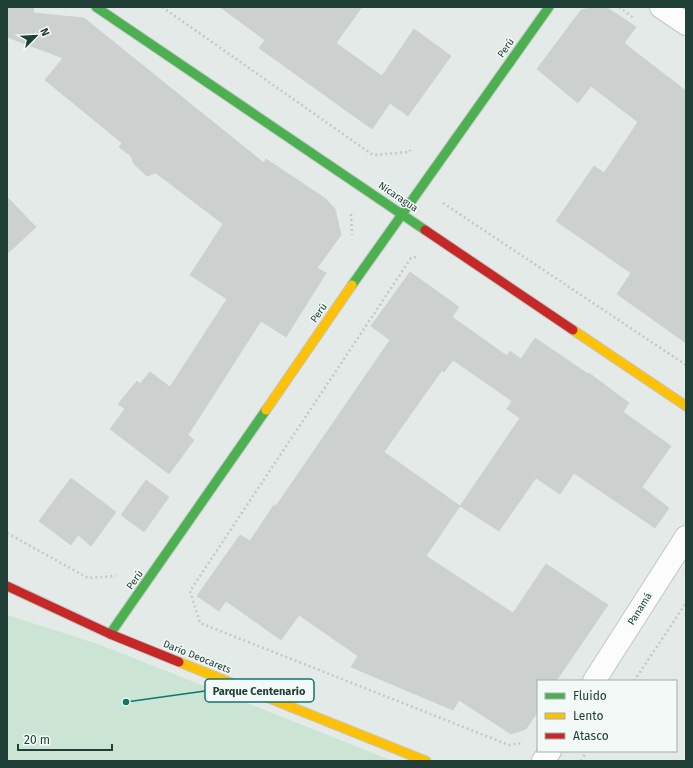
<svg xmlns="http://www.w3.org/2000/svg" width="693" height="768" font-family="'Fira Sans',sans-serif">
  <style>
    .green { fill: #cce4d4 }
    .building { fill: #ccd1cf; stroke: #cdd3d0; fill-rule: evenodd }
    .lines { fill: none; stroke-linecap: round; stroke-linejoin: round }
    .street-casing { stroke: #c1c7c4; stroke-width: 24 }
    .fast-casing { stroke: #bfc8c4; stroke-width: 11 }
    .slow-casing { stroke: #bfc8c4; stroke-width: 11 }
    .jam-casing { stroke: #bfc8c4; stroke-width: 11 }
    .path { stroke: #c0cac7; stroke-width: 2.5; stroke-dasharray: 2 3; stroke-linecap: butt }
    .street { stroke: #fbfcfb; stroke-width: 22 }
    .fast { stroke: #4caf50; stroke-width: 9 }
    .slow { stroke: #ffc107; stroke-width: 9 }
    .jam { stroke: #c62828; stroke-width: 9 }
    .labels { text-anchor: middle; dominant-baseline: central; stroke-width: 3; stroke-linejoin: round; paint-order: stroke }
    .street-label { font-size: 10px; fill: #203f37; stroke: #f2f9f6 }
    .leader { fill: none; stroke: #0f766e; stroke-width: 1.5 }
    .callout-dot { fill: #0f766e; stroke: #f2f9f6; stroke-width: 1.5 }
    .callout { fill: #f2f9f6; stroke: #0f766e; stroke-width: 1.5 }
    .callout-label { font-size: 11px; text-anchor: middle; font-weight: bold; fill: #203f37 }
  </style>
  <rect width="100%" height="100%" fill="#e4eae7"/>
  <!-- green -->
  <path class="green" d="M 7,615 L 98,644 L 393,761 L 7,761 Z"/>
  <!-- building -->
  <path class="building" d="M 7,7 L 34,7 L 33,13 L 84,18 L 264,163 L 266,159 L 326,199 L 335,209 L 341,235 L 317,268 L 326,273 L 286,337 L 261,321 L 188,435 L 194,440 L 169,474 L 110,429 L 125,409 L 118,404 L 137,381 L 140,384 L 150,372 L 170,387 L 227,299 L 190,275 L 223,224 L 156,173 L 147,176 L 134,164 L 131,156 L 119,147 L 122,143 L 45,80 L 63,58 L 7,37 Z
    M 220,7 L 362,7 L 336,43 L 382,76 L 414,29 L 451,56 L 408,116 L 390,103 L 372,129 L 259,48 L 265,40 Z
    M 597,7 L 606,7 L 636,27 L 624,43 L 686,91 L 686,343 L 617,294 L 631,273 L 556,221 L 594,166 L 604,173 L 638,122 L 591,86 L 578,103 L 537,69 L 581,10 Z
    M 7,197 L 36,227 L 7,254 Z
    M 410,272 L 459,307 L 452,317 L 507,356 L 510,351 L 521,359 L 535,338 L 588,374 L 589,373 L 629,403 L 623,412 L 671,446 L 642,487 L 669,508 L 655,528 L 574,473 L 560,494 L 536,478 L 499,531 L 460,506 L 426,556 L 513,613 L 546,564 L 608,605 L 556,681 L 538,681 L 538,711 L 526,729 L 511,734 L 459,700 L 453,710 L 351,667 L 358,656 L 299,615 L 281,640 L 226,601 L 219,611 L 197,596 L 240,535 L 250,541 L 274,505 L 276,506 L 390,340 L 371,326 ZM 453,360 L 512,401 L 507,409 L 520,418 L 460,506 L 384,452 L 442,370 L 444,372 Z
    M 71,478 L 116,512 L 91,546 L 78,535 L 71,545 L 39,521 Z
    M 146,480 L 169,497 L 144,532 L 121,515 Z"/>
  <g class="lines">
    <defs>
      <path id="street" d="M 661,7 L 686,24
        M 594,681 L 686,537
        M 543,761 L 550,751"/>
      <path id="fast" d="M 96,7 L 425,230
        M 352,285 L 549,7
        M 110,634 L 266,410"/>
      <path id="slow" d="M 573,330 L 686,406
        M 266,410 L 352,285
        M 179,662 L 426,761"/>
      <path id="jam" d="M 425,230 L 573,330
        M 7,586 L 110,634 L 179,662"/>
    </defs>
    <!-- street casing -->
    <use href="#street" class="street-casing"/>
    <!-- fast casing -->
    <use href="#fast" class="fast-casing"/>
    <!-- slow casing -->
    <use href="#slow" class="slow-casing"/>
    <!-- jam casing -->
    <use href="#jam" class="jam-casing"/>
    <!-- path -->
    <path class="path" d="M 162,7 L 373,155 L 409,152 L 410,150
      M 619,7 L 635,19
      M 443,203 L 686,365
      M 351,214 L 352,235
      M 416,257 L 411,258 L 190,591 L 200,623 L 509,745 L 522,743
      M 7,533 L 88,578 L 116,576
      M 634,681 L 686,603
      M 581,761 L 587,751"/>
    <!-- street -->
    <use href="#street" class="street"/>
    <!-- fast -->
    <use href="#fast" class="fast"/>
    <!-- slow -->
    <use href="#slow" class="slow"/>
    <!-- jam -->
    <use href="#jam" class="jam"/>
  </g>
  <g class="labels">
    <!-- street labels -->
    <g class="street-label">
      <text transform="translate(506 48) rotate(-55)">Perú</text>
      <text transform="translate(398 197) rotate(34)">Nicaragua</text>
      <text transform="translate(319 313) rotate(-55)">Perú</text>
      <text transform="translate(135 580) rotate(-55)">Perú</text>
      <text transform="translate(640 609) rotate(-58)">Panamá</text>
      <text transform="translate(197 657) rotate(22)">Darío Deocarets</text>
    </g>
  </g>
  <!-- callouts -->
  <path class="leader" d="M126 702L205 691"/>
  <circle class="callout-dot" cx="126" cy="702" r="4"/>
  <rect class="callout" x="205" y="679" width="109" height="23" rx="4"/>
  <g class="callout-label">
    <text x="259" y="695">Parque Centenario</text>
  </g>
  <!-- border -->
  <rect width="693" height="768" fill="none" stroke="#203f37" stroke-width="16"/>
  <!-- legend -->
  <rect x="537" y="680" width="140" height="72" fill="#f2f9f6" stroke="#9eafaa"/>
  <rect x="545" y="693" width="20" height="6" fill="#4caf50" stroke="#9eafaa"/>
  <text x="573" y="700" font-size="12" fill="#203f37">Fluido</text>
  <rect x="545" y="713" width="20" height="6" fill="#ffc107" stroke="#9eafaa"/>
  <text x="573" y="720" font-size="12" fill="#203f37">Lento</text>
  <rect x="545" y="733" width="20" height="6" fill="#c62828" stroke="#9eafaa"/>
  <text x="573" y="740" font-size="12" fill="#203f37">Atasco</text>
  <!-- north arrow -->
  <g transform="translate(36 36) rotate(66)" stroke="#f2f9f6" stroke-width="3" paint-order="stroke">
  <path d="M0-3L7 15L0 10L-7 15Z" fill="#203f37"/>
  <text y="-6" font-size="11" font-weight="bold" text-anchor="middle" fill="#203f37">N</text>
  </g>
  <!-- scale -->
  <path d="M18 744v6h94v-6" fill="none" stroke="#203f37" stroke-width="2"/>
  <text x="24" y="744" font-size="12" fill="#203f37" stroke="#f2f9f6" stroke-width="3" paint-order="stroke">20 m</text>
</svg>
